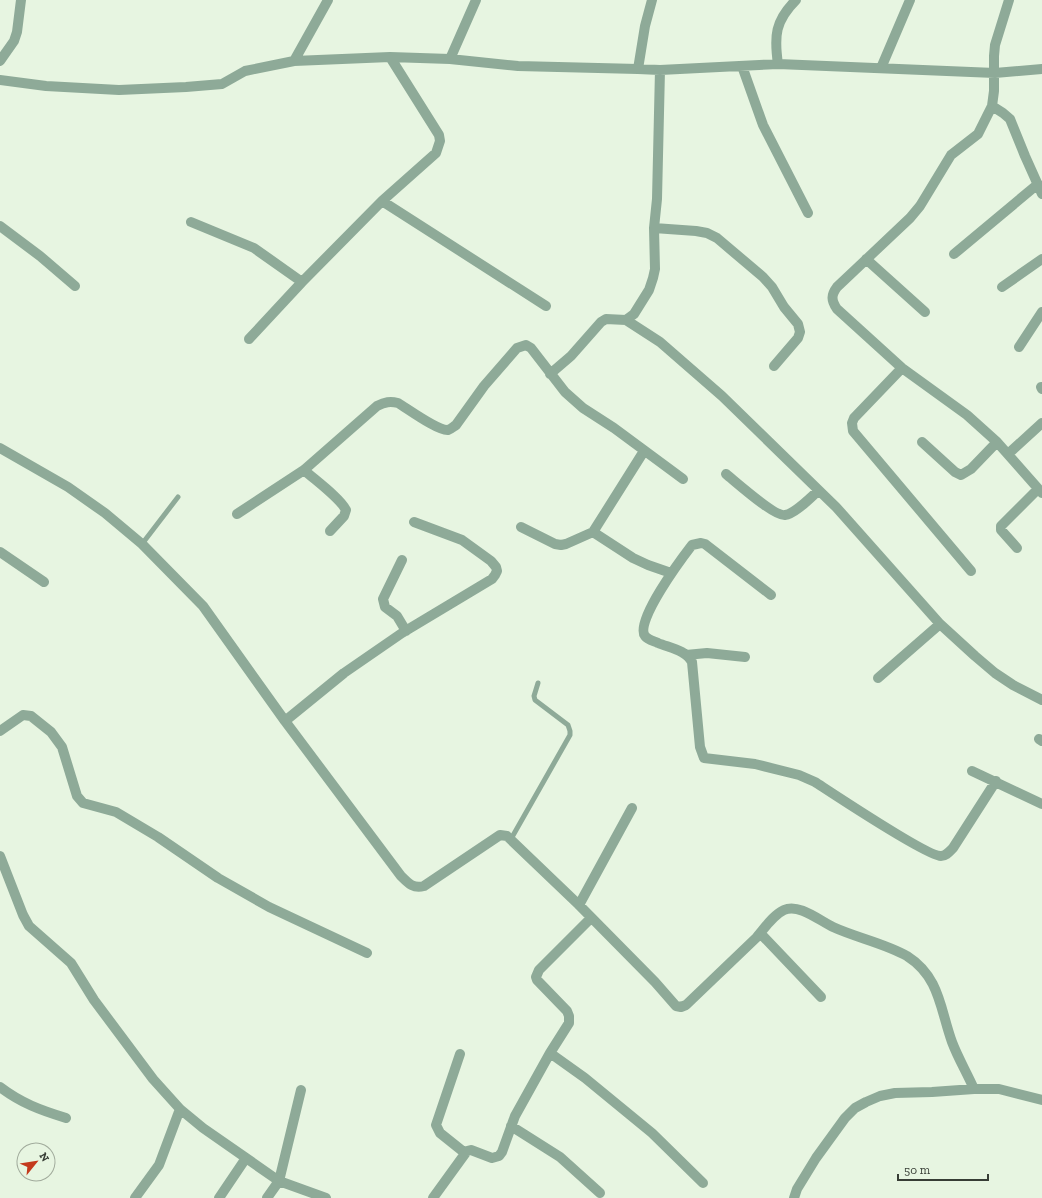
<svg xmlns="http://www.w3.org/2000/svg" width="1042" height="1198" font-family="'Zilla Slab',serif">
  <style>
    .lines { fill: none; stroke-linecap: round; stroke-linejoin: round }
    .lane { stroke: #8eaa98; stroke-width: 5 }
    .street { stroke: #8eaa98; stroke-width: 10 }
  </style>
  <rect width="100%" height="100%" fill="#e7f5e1"/>
  <g class="lines">
    <!-- lane -->
    <path class="lane" d="M 142,544 L 178,497
      M 511,839 L 570,735 L 570,731 L 568,725 L 535,700 L 534,696 L 538,683"/>
    <!-- street -->
    <path class="street" d="M 1009,0 L 995,45 L 994,56 L 994,91 L 992,106 L 978,134 L 951,155 L 920,206 L 910,218 L 837,287 C 831,295 831,300 837,309 L 902,368 L 967,415 L 997,442 L 1042,493
      M 450,59 L 476,0
      M 0,61 L 14,41 L 17,32 L 21,0
      M 294,61 L 328,0
      M 778,64 C 774,36 775,21 796,0
      M 742,66 L 763,125 L 808,213
      M 881,68 L 910,0
      M 638,69 L 645,26 L 652,0
      M 0,80 L 46,86 L 119,90 L 186,87 L 222,84 L 245,71 L 294,61 L 390,57 L 450,59 L 518,66 L 638,69 L 660,70 L 778,64 L 995,73 L 1042,69
      M 992,106 L 1003,113 L 1010,119 L 1025,156 L 1042,194
      M 382,201 L 546,306
      M 191,222 L 254,248 L 302,282
      M 0,226 L 40,256 L 75,286
      M 654,228 L 696,231 L 707,233 L 717,238 L 763,277 L 772,287 L 784,307 L 798,324 L 800,332 L 798,338 L 774,366
      M 954,254 L 1038,184
      M 866,259 L 925,312
      M 1002,287 L 1042,259
      M 626,320 L 660,342 L 722,396 L 836,507 L 940,624 L 975,656 L 995,673 L 1013,685 L 1042,700
      M 249,339 L 302,282 L 382,201 L 436,153 L 440,141 L 439,135 L 390,57
      M 1019,347 L 1042,312
      M 902,368 L 854,418 L 852,423 L 853,431 L 971,571
      M 550,374 L 571,356 L 601,322 L 606,319 L 626,320 L 634,314 L 649,290 L 653,278 L 655,269 L 654,228 L 657,199 L 660,70
      M 1041,387 L 1042,389
      M 922,442 L 955,472 L 961,475 L 971,469 L 997,442
      M 0,448 L 68,487 L 105,513 L 142,544 L 203,606 L 285,721 L 401,876 C 408,883 413,889 424,886 L 500,835 L 507,836 L 579,905 L 655,982 L 676,1006 L 681,1007 L 686,1005 C 709,983 733,960 756,938 C 764,929 773,915 784,910 C 799,903 820,921 833,927 C 857,938 884,943 907,956 C 940,977 940,1009 952,1042 C 958,1058 967,1073 974,1089
      M 1008,454 L 1042,423
      M 304,470 C 315,480 340,498 346,510 L 344,516 L 330,531
      M 726,474 C 736,482 775,517 785,515 C 795,514 811,497 818,491
      M 237,514 L 304,470 L 377,406 C 385,402 390,401 398,403 C 408,409 438,431 448,430 C 451,429 453,427 456,425 L 484,386 L 517,348 L 526,345 L 531,348 L 565,392 L 583,408 L 614,428 L 683,479
      M 521,527 L 555,544 L 561,545 L 566,544 L 593,532 L 644,451
      M 593,532 L 633,558 L 648,565 L 671,573
      M 1017,548 L 1001,530 L 1001,526 L 1038,489
      M 0,552 L 44,582
      M 402,560 L 383,599 L 385,607 L 397,616 L 406,631
      M 771,595 L 705,544 L 701,543 L 692,545 C 682,558 634,622 645,636 C 648,640 654,641 658,643 C 670,648 686,650 692,662 L 700,747 L 704,758 L 755,764 L 799,775 L 815,782 C 832,793 928,857 941,856 C 946,856 949,852 953,848 L 996,781
      M 686,655 L 707,653 L 745,657
      M 878,678 L 940,624
      M 285,721 L 344,673 L 402,633 L 492,579 L 495,575 L 497,571 L 496,567 L 491,561 L 462,540 L 414,522
      M 0,731 L 23,715 L 31,716 L 51,732 L 62,747 L 77,796 L 83,803 L 116,812 L 158,837 L 218,878 L 269,907 L 367,953
      M 1039,739 L 1042,741
      M 972,771 L 1042,804
      M 0,856 L 23,915 L 29,926 L 71,963 L 94,1000 L 153,1079 L 180,1109 L 203,1128 L 279,1181 L 326,1198
      M 579,905 L 632,808
      M 760,933 L 821,997
      M 550,1053 L 585,1078 L 652,1133 L 703,1183
      M 460,1054 L 436,1125 L 440,1133 L 465,1153
      M 0,1087 C 21,1103 40,1110 66,1118
      M 511,1126 L 560,1157 L 600,1193
      M 135,1198 L 159,1165 L 180,1109
      M 219,1198 L 246,1158
      M 267,1198 L 279,1181 L 301,1090
      M 433,1198 L 467,1151 L 471,1150 L 492,1158 L 499,1156 L 502,1152 L 515,1116 L 550,1053 L 569,1023 L 569,1016 L 567,1011 L 537,980 L 536,977 L 539,970 L 591,918
      M 794,1198 L 797,1189 L 816,1158 L 845,1118 L 855,1108 L 866,1102 L 880,1096 L 895,1093 L 932,1092 L 974,1089 L 999,1089 L 1042,1100"/>
  </g>
  <!-- north arrow -->
  <g transform="translate(36 1162) rotate(60)"><circle r="19" fill="#e7f5e1" stroke="#a1ab9c"/>
  <path d="M0-3L7 15L0 10L-7 15Z" fill="#c43a1d"/>
  <text y="-6" font-size="11" font-weight="bold" text-anchor="middle" fill="#373d35">N</text>
  </g>
  <!-- scale -->
  <path d="M898 1174v6h90v-6" fill="none" stroke="#373d35" stroke-width="2"/>
  <text x="904" y="1174" font-size="12" fill="#373d35" stroke="#e7f5e1" stroke-width="3" paint-order="stroke">50 m</text>
</svg>
